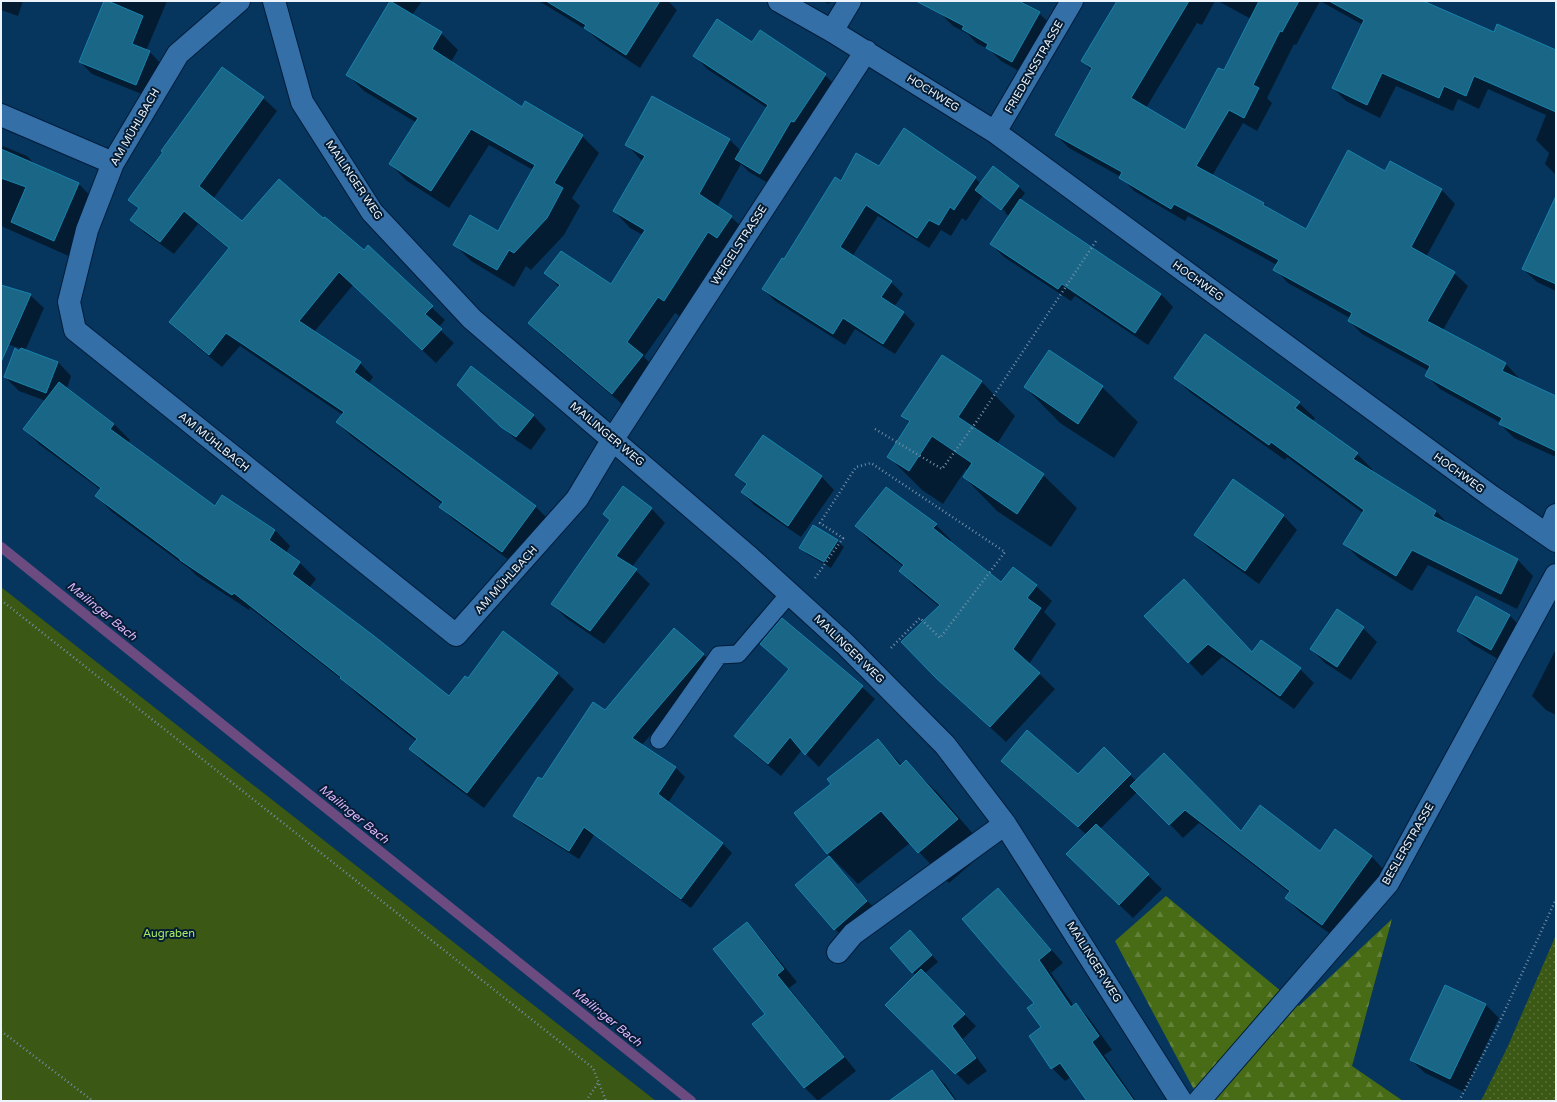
<svg xmlns="http://www.w3.org/2000/svg" width="1557" height="1102" font-family="'Varela Round',sans-serif">
  <style>
    .grass { fill: url(#grass-dots) }
    .forest { fill: url(#forest-firs) }
    .garden { fill: #3b5814 }
    .shadow { fill: #0007 }
    .lines { fill: none; stroke-linecap: round; stroke-linejoin: round }
    .stream { stroke: #6c4c80; stroke-width: 10 }
    .building { fill: #196686; stroke: #1984ad }
    .service-casing { stroke: #001c39; stroke-width: 19 }
    .minor-casing { stroke: #001c39; stroke-width: 24 }
    .path { stroke: #728ea7; stroke-width: 2.5; stroke-dasharray: 1 3; stroke-linecap: butt }
    .service { stroke: #356fa8; stroke-width: 17 }
    .minor { stroke: #356fa8; stroke-width: 22 }
    .labels { text-anchor: middle; dominant-baseline: central; stroke-width: 4; stroke-linejoin: round; paint-order: stroke }
    .street-label { font-size: 11px; fill: #edf3fa; stroke: #051d34 }
    .park-label { font-size: 11px; fill: #abea60; stroke: #051d34 }
    .water-label { font-size: 12px; font-style: italic; fill: #e0b6ff; stroke: #051d34 }
  </style>
  <defs>
    <pattern id="grass-dots" width="8" height="8" patternUnits="userSpaceOnUse"><rect width="8" height="8" fill="#3b5814"/><path d="M2 2h.1M6 6h.1" fill="none" stroke="#587037" stroke-width="1.8" stroke-linecap="round"/></pattern>
    <pattern id="forest-firs" width="22" height="20" patternUnits="userSpaceOnUse"><rect width="22" height="20" fill="#486c15"/><path d="M5 1l3.5 6h-7zM16 11l3.5 6h-7z" fill="#638138"/></pattern>
  </defs>
  <rect width="100%" height="100%" fill="#06365e"/>
  <!-- grass -->
  <path class="grass" d="M 1556,935 L 1556,1101 L 1481,1101 L 1508,1046 Z"/>
  <!-- forest -->
  <path class="forest" d="M 1166,896 L 1299,1006 L 1392,919 L 1352,1066 L 1403,1101 L 1200,1101 L 1115,941 Z"/>
  <!-- garden -->
  <path class="garden" d="M 1,587 L 596,1054 L 656,1101 L 1,1101 Z"/>
  <!-- shadow -->
  <path class="shadow" d="M 1,1 L 23,1 L 18,16 L 1,10 Z
    M 105,1 L 167,1 L 146,51 L 150,52 L 162,65 L 149,97 L 92,74 L 80,62 Z
    M 385,1 L 422,1 L 412,15 L 441,33 L 458,50 L 451,62 L 522,108 L 582,136 L 599,153 L 572,198 L 580,206 L 564,235 L 531,270 L 526,266 L 514,287 L 471,261 L 454,244 L 498,232 L 533,170 L 489,145 L 449,208 L 407,181 L 390,164 L 417,123 L 364,91 L 347,74 L 390,4 Z
    M 539,1 L 668,1 L 677,10 L 640,68 L 599,41 L 588,31 Z
    M 822,1 L 831,1 L 829,4 Z
    M 923,1 L 1023,1 L 1039,13 L 1053,27 L 1026,75 L 1001,61 L 990,50 L 976,43 L 968,34 L 953,26 L 939,12 Z
    M 1118,1 L 1215,1 L 1202,25 L 1197,23 L 1146,108 L 1186,131 L 1224,72 L 1251,19 L 1218,1 L 1421,1 L 1494,33 L 1556,51 L 1556,175 L 1545,164 L 1549,153 L 1536,140 L 1546,115 L 1488,89 L 1479,109 L 1458,99 L 1453,111 L 1396,86 L 1380,118 L 1346,101 L 1333,88 L 1363,25 L 1320,1 L 1296,45 L 1294,44 L 1267,98 L 1272,103 L 1257,131 L 1243,123 L 1212,176 L 1264,204 L 1271,211 L 1306,230 L 1386,172 L 1391,162 L 1442,190 L 1455,204 L 1426,257 L 1454,273 L 1468,286 L 1443,330 L 1506,364 L 1519,378 L 1518,380 L 1556,397 L 1556,457 L 1514,438 L 1500,424 L 1501,423 L 1440,389 L 1427,376 L 1429,371 L 1362,334 L 1349,321 L 1350,318 L 1288,283 L 1275,269 L 1277,265 L 1188,216 L 1185,221 L 1134,191 L 1121,177 L 1069,148 L 1056,135 L 1092,71 L 1082,61 Z
    M 752,43 L 825,75 L 838,88 L 773,186 L 749,172 L 741,164 L 717,207 L 731,217 L 748,233 L 681,317 L 675,313 L 644,357 L 659,372 L 628,409 L 545,339 L 529,323 L 559,287 L 545,273 L 611,286 L 643,235 L 630,228 L 614,211 L 642,161 L 626,144 L 729,139 L 741,151 L 767,108 L 707,69 L 695,56 Z
    M 223,68 L 263,98 L 277,111 L 213,199 L 242,222 L 323,220 L 364,251 L 368,247 L 445,320 L 438,328 L 454,343 L 436,363 L 353,285 L 314,332 L 360,363 L 373,377 L 369,383 L 536,507 L 549,520 L 516,565 L 454,520 L 440,507 L 442,504 L 351,436 L 337,422 L 343,415 L 240,346 L 222,367 L 184,336 L 170,322 L 229,249 L 198,224 L 174,254 L 145,233 L 131,220 L 139,209 L 130,200 Z
    M 904,130 L 975,178 L 981,184 L 1018,186 L 1025,193 L 1020,200 L 1161,294 L 1173,307 L 1148,345 L 1075,296 L 1071,301 L 1004,257 L 991,244 L 1010,217 L 1005,213 L 1006,212 L 983,195 L 966,221 L 962,218 L 951,236 L 941,230 L 929,248 L 878,216 L 852,257 L 891,282 L 903,294 L 894,307 L 903,312 L 915,324 L 895,354 L 855,329 L 845,345 L 775,301 L 763,289 L 841,182 L 879,167 Z
    M 3,146 L 27,156 L 37,166 L 79,184 L 95,201 L 71,257 L 1,226 L 1,151 Z
    M 1556,225 L 1556,291 L 1537,282 L 1523,269 Z
    M 1,286 L 30,295 L 44,308 L 25,351 L 58,362 L 71,376 L 67,388 L 114,424 L 130,440 L 128,443 L 215,508 L 275,530 L 290,546 L 286,553 L 300,563 L 316,579 L 309,588 L 449,698 L 468,679 L 503,632 L 558,674 L 574,689 L 484,808 L 426,765 L 410,749 L 416,741 L 357,694 L 345,682 L 250,608 L 249,610 L 197,576 L 191,570 L 112,512 L 96,496 L 101,490 L 40,445 L 24,429 L 46,401 L 19,391 L 5,377 L 22,349 L 1,342 Z
    M 942,356 L 982,382 L 1015,416 L 997,444 L 1043,475 L 1077,508 L 1051,547 L 997,511 L 964,477 L 968,471 L 966,469 L 943,504 L 922,490 L 888,456 L 910,423 L 902,415 Z
    M 1175,378 L 1299,403 L 1315,418 L 1312,422 L 1357,454 L 1373,470 L 1371,471 L 1436,511 L 1450,526 L 1518,560 L 1533,576 L 1517,609 L 1428,565 L 1412,591 L 1360,559 L 1344,544 L 1363,513 L 1287,457 L 1285,460 L 1191,393 Z
    M 1025,387 L 1102,387 L 1138,422 L 1114,458 L 1060,423 Z
    M 472,398 L 533,415 L 546,429 L 531,450 L 516,440 Z
    M 763,436 L 822,477 L 834,490 L 801,537 L 754,505 L 742,492 L 747,486 L 736,475 Z
    M 1233,481 L 1284,516 L 1297,530 L 1259,584 L 1209,548 L 1195,535 Z
    M 624,488 L 652,509 L 665,523 L 632,567 L 650,584 L 604,644 L 566,618 L 552,604 L 611,521 L 604,514 Z
    M 936,525 L 951,540 L 950,542 L 1001,584 L 1013,568 L 1036,586 L 1052,601 L 1044,612 L 1056,624 L 1029,664 L 1055,689 L 1006,742 L 954,694 L 940,607 L 915,587 L 900,571 L 904,567 L 871,542 L 856,526 Z
    M 837,541 L 844,547 L 831,568 L 807,554 L 801,548 Z
    M 1476,597 L 1510,616 L 1523,629 L 1505,663 L 1472,644 L 1458,631 Z
    M 1145,616 L 1300,669 L 1314,683 L 1294,709 L 1222,657 L 1202,676 Z
    M 1363,628 L 1377,642 L 1351,680 L 1325,663 L 1311,649 Z
    M 761,644 L 862,687 L 875,699 L 819,767 L 802,750 L 781,776 L 748,749 L 735,736 L 790,670 Z
    M 1556,649 L 1556,715 L 1546,710 L 1532,696 Z
    M 703,654 L 712,664 L 642,745 L 676,768 L 685,777 L 668,803 L 723,844 L 732,853 L 691,908 L 594,835 L 579,859 L 524,825 L 514,816 L 542,780 L 605,711 Z
    M 877,740 L 902,765 L 906,762 L 937,792 L 987,850 L 949,883 L 910,843 L 858,884 L 828,854 L 795,813 L 833,784 Z
    M 1104,749 L 1136,781 L 1241,832 L 1320,852 L 1335,831 L 1372,857 L 1385,871 L 1336,938 L 1300,912 L 1286,898 L 1290,893 L 1199,823 L 1183,838 L 1138,791 L 1100,829 L 1162,889 L 1133,918 L 1081,868 L 1087,835 L 1014,773 L 1002,761 L 1078,775 Z
    M 829,858 L 842,871 L 880,915 L 848,942 L 835,929 Z
    M 998,890 L 1011,903 L 1063,963 L 1051,973 L 1074,1006 L 1076,1004 L 1089,1018 L 1112,1050 L 1104,1055 L 1136,1101 L 1088,1101 L 1071,1077 L 1065,1081 L 1052,1068 L 1030,1036 L 1042,1028 L 1035,1003 Z
    M 746,924 L 760,937 L 797,982 L 789,988 L 856,1071 L 818,1101 L 805,1088 L 754,1024 L 766,1014 Z
    M 917,938 L 938,962 L 924,974 L 976,1026 L 963,1039 L 987,1071 L 968,1085 L 887,1005 L 916,976 L 913,972 Z
    M 1485,1004 L 1499,1018 L 1464,1092 L 1425,1073 L 1411,1060 Z
    M 932,1071 L 946,1085 L 957,1101 L 897,1101 Z"/>
  <g class="lines">
    <!-- stream -->
    <path class="stream" d="M 1,547 L 691,1101"/>
  </g>
  <!-- building -->
  <path class="building" d="M 104,1 L 108,1 L 143,16 L 132,44 L 150,51 L 136,85 L 79,62 Z
    M 390,1 L 442,32 L 432,49 L 522,107 L 525,101 L 583,135 L 554,183 L 563,188 L 547,218 L 514,253 L 509,250 L 497,270 L 453,245 L 470,215 L 498,231 L 535,165 L 471,129 L 431,191 L 389,164 L 418,118 L 346,75 Z
    M 546,1 L 660,1 L 626,55 L 584,28 L 586,25 Z
    M 916,1 L 1019,1 L 1040,12 L 1012,62 L 986,48 L 988,44 L 962,29 L 964,26 Z
    M 1117,1 L 1189,1 L 1131,98 L 1185,130 L 1218,68 L 1224,70 L 1259,1 L 1299,1 L 1282,32 L 1280,31 L 1253,85 L 1259,88 L 1244,118 L 1229,110 L 1196,166 L 1264,203 L 1263,205 L 1306,229 L 1348,150 L 1385,171 L 1390,161 L 1442,189 L 1411,247 L 1455,272 L 1427,321 L 1506,363 L 1502,371 L 1556,396 L 1556,451 L 1499,424 L 1502,418 L 1425,376 L 1430,366 L 1348,321 L 1352,313 L 1273,270 L 1279,260 L 1174,204 L 1171,209 L 1119,178 L 1122,172 L 1055,135 L 1092,68 L 1081,61 Z
    M 1329,1 L 1423,1 L 1494,32 L 1497,24 L 1556,50 L 1556,112 L 1474,76 L 1466,96 L 1444,86 L 1439,98 L 1382,73 L 1367,105 L 1332,88 L 1364,20 Z
    M 717,19 L 752,42 L 760,30 L 826,74 L 794,122 L 791,121 L 760,174 L 735,159 L 768,105 L 693,56 Z
    M 222,67 L 264,97 L 199,186 L 242,221 L 279,179 L 323,218 L 325,217 L 364,250 L 368,245 L 433,306 L 425,314 L 442,329 L 422,350 L 339,272 L 299,321 L 361,362 L 354,372 L 536,506 L 502,552 L 439,507 L 443,502 L 336,422 L 344,412 L 226,333 L 209,355 L 169,322 L 229,248 L 184,211 L 160,242 L 130,220 L 139,208 L 128,200 L 163,152 L 161,151 Z
    M 652,96 L 730,139 L 699,194 L 732,216 L 717,238 L 708,232 L 664,301 L 658,297 L 627,342 L 643,355 L 612,394 L 528,323 L 560,285 L 544,273 L 561,251 L 611,284 L 645,230 L 613,211 L 645,156 L 625,145 Z
    M 904,128 L 976,177 L 954,210 L 950,207 L 939,225 L 929,220 L 917,238 L 866,205 L 840,247 L 892,281 L 881,297 L 904,312 L 883,344 L 843,318 L 833,334 L 762,289 L 782,258 L 784,259 L 835,177 L 841,181 L 856,153 L 879,166 Z
    M 1,149 L 79,183 L 54,241 L 11,222 L 26,187 L 1,178 Z
    M 993,166 L 1019,186 L 1001,210 L 975,190 Z
    M 1556,196 L 1556,284 L 1522,269 Z
    M 1020,199 L 1161,294 L 1135,333 L 1062,284 L 1058,289 L 990,244 Z
    M 1,285 L 31,294 L 1,362 Z
    M 1205,334 L 1300,402 L 1295,408 L 1358,453 L 1353,459 L 1436,511 L 1433,516 L 1518,559 L 1501,594 L 1412,550 L 1396,576 L 1343,544 L 1364,510 L 1271,442 L 1269,445 L 1174,378 Z
    M 15,348 L 19,351 L 21,348 L 58,362 L 46,393 L 4,377 Z
    M 1049,350 L 1103,386 L 1078,424 L 1024,387 Z
    M 942,355 L 982,381 L 958,417 L 1044,474 L 1017,514 L 963,477 L 972,463 L 932,436 L 909,471 L 887,457 L 910,421 L 901,416 Z
    M 471,366 L 534,415 L 516,437 L 501,427 L 457,385 Z
    M 59,382 L 114,424 L 110,429 L 215,506 L 222,495 L 275,530 L 269,540 L 300,562 L 292,574 L 374,636 L 449,696 L 465,676 L 468,678 L 503,631 L 558,673 L 467,793 L 409,749 L 417,739 L 340,678 L 341,677 L 234,593 L 232,595 L 180,560 L 180,559 L 95,496 L 101,488 L 23,429 Z
    M 763,435 L 822,476 L 788,526 L 741,492 L 747,484 L 735,475 Z
    M 1233,479 L 1284,515 L 1245,571 L 1194,535 Z
    M 623,486 L 652,508 L 616,556 L 637,569 L 590,631 L 551,604 L 610,520 L 603,514 Z
    M 886,487 L 937,524 L 933,528 L 1001,582 L 1013,567 L 1037,585 L 1027,598 L 1041,608 L 1013,649 L 1040,673 L 990,727 L 937,679 L 901,642 L 940,605 L 899,571 L 904,565 L 855,526 Z
    M 813,525 L 838,540 L 824,562 L 799,548 Z
    M 1184,579 L 1252,652 L 1261,640 L 1301,668 L 1280,696 L 1208,644 L 1188,663 L 1144,616 Z
    M 1476,596 L 1510,615 L 1491,650 L 1457,631 Z
    M 1337,609 L 1364,627 L 1337,667 L 1310,649 Z
    M 782,618 L 863,686 L 805,755 L 790,737 L 768,764 L 734,736 L 789,669 L 760,644 Z
    M 674,628 L 704,654 L 632,738 L 676,767 L 658,794 L 723,843 L 681,899 L 584,827 L 569,851 L 513,816 L 538,777 L 542,779 L 593,702 L 605,710 Z
    M 1027,730 L 1078,774 L 1104,747 L 1131,774 L 1078,827 L 1001,761 Z
    M 878,739 L 900,766 L 906,760 L 958,819 L 918,853 L 881,811 L 827,854 L 794,813 L 831,784 L 827,779 Z
    M 1164,753 L 1241,831 L 1260,805 L 1320,851 L 1335,829 L 1372,856 L 1322,925 L 1285,898 L 1290,891 L 1185,810 L 1169,825 L 1130,786 Z
    M 1096,824 L 1149,874 L 1119,905 L 1066,854 Z
    M 829,856 L 867,901 L 834,930 L 795,885 Z
    M 998,888 L 1051,950 L 1039,960 L 1071,1007 L 1076,1003 L 1099,1036 L 1092,1042 L 1134,1101 L 1087,1101 L 1060,1063 L 1051,1069 L 1029,1036 L 1041,1027 L 1027,1008 L 1034,1003 L 962,919 Z
    M 747,922 L 784,969 L 777,975 L 844,1057 L 804,1088 L 752,1024 L 765,1014 L 713,949 Z
    M 910,930 L 932,955 L 912,973 L 890,948 Z
    M 921,969 L 965,1014 L 952,1026 L 976,1058 L 955,1074 L 885,1005 Z
    M 1445,985 L 1486,1004 L 1450,1079 L 1410,1060 Z
    M 932,1070 L 955,1101 L 889,1101 Z"/>
  <g class="lines">
    <defs>
      <path id="service" d="M 659,740 L 719,655 L 738,654 L 790,593"/>
      <path id="minor" d="M 239,1 L 178,54 L 113,163 L 87,230 L 69,302 L 75,330 L 456,635 L 577,499 L 613,439 L 866,51
        M 274,1 L 302,102 L 372,212 L 472,319 L 748,556 L 845,644 L 945,745 L 1005,824 L 1181,1101
        M 779,1 L 832,31 L 995,132 L 1491,496 L 1556,541
        M 832,31 L 850,1
        M 1,115 L 113,163
        M 995,132 L 1072,1
        M 1548,535 L 1556,515
        M 838,952 L 853,934 L 1005,824
        M 1199,1101 L 1388,883 L 1556,575"/>
    </defs>
    <!-- service casing -->
    <use href="#service" class="service-casing"/>
    <!-- minor casing -->
    <use href="#minor" class="minor-casing"/>
    <!-- path -->
    <path class="path" d="M 875,429 L 942,469 L 977,421 L 1096,241
      M 815,578 L 843,538 L 820,523 L 856,467 L 871,463 L 1005,552 L 940,638 L 920,618 L 889,650
      M 1,600 L 593,1068 L 606,1101
      M 1,1031 L 93,1101
      M 586,1101 L 598,1083
      M 1459,1101 L 1496,1030 L 1556,899"/>
    <!-- service -->
    <use href="#service" class="service"/>
    <!-- minor -->
    <use href="#minor" class="minor"/>
  </g>
  <g class="labels">
    <!-- street labels -->
    <g class="street-label">
      <text transform="translate(1034 67) rotate(-60)">FRIEDENSSTRASSE</text>
      <text transform="translate(933 93) rotate(32)">HOCHWEG</text>
      <text transform="translate(135 127) rotate(-60)">AM MÜHLBACH</text>
      <text transform="translate(354 180) rotate(56)">MAILINGER WEG</text>
      <text transform="translate(739 245) rotate(-57)">WEIGELSTRASSE</text>
      <text transform="translate(1198 281) rotate(36)">HOCHWEG</text>
      <text transform="translate(607 434) rotate(40)">MAILINGER WEG</text>
      <text transform="translate(214 442) rotate(39)">AM MÜHLBACH</text>
      <text transform="translate(1459 473) rotate(36)">HOCHWEG</text>
      <text transform="translate(506 580) rotate(-48)">AM MÜHLBACH</text>
      <text transform="translate(849 649) rotate(44)">MAILINGER WEG</text>
      <text transform="translate(1408 844) rotate(-60)">BESLERSTRASSE</text>
      <text transform="translate(1094 962) rotate(58)">MAILINGER WEG</text>
    </g>
    <!-- park labels -->
    <g class="park-label">
      <text x="169" y="933">Augraben</text>
    </g>
    <!-- water labels -->
    <g class="water-label">
      <text transform="translate(102 611) rotate(39)">Mailinger Bach</text>
      <text transform="translate(354 814) rotate(39)">Mailinger Bach</text>
      <text transform="translate(607 1017) rotate(39)">Mailinger Bach</text>
    </g>
  </g>
  <!-- border -->
  <rect width="1557" height="1102" fill="none" stroke="#edf3fa" stroke-width="4"/>
</svg>
